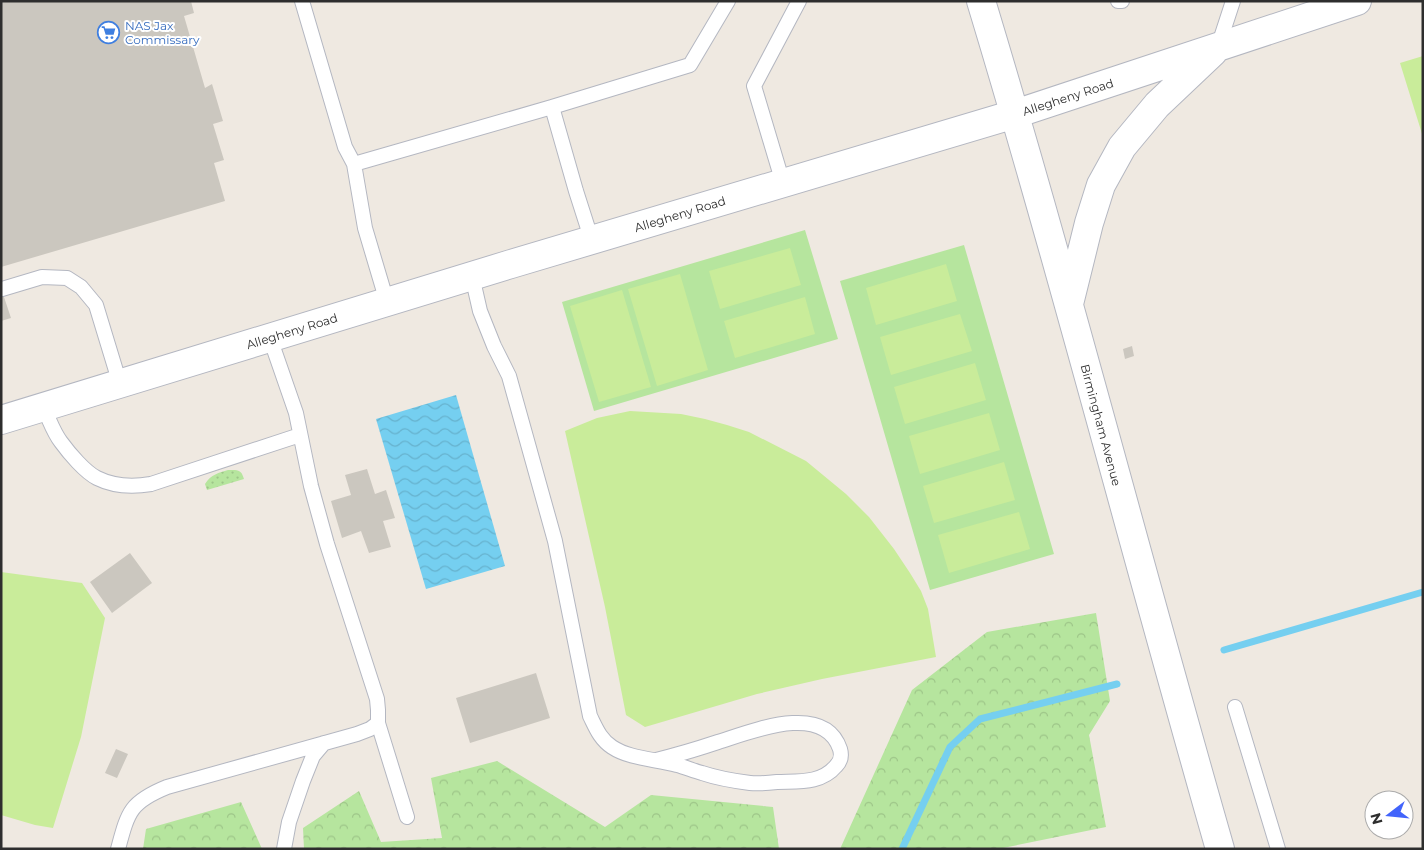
<svg xmlns="http://www.w3.org/2000/svg" width="1424" height="850" font-family="Montserrat,sans-serif">
  <style>
    .grass { fill: url(#grass-dots) }
    .forest { fill: url(#forest-crowns) }
    .park { fill: #b6e59e }
    .pitch { fill: #c9ec9a }
    .water { fill: url(#water-waves) }
    .lines { fill: none; stroke-linecap: round; stroke-linejoin: round }
    .stream { stroke: #75cff0; stroke-width: 7 }
    .building { fill: #cbc7bf }
    .lane-casing { stroke: #b4b7c1; stroke-width: 16 }
    .secondary-casing { stroke: #b4b7c1; stroke-width: 30 }
    .lane { stroke: #fff; stroke-width: 14 }
    .secondary { stroke: #fff; stroke-width: 28 }
    .labels { text-anchor: middle; dominant-baseline: central; stroke-width: 4; stroke-linejoin: round; paint-order: stroke }
    .shop-label { font-size: 12px; fill: #366cbe; stroke: #fff; text-anchor: start }
    .street-label { font-size: 12px; fill: #2e2e2e; stroke: #fff }
  </style>
  <defs>
    <pattern id="grass-dots" width="8" height="8" patternUnits="userSpaceOnUse" patternTransform="scale(1.25)"><rect width="8" height="8" fill="#b6e59e"/><path d="M2 2h.1M6 6h.1" fill="none" stroke="#9dc588" stroke-width="1.8" stroke-linecap="round"/></pattern>
    <pattern id="forest-crowns" width="20" height="18" patternUnits="userSpaceOnUse" patternTransform="scale(1.25)"><rect width="20" height="18" fill="#b6e59e"/><path d="M2 6a3 3 0 1 1 6 0M12 15a3 3 0 1 1 6 0" fill="none" stroke="#9dc588"/></pattern>
    <pattern id="water-waves" width="16" height="10" patternUnits="userSpaceOnUse" patternTransform="scale(1.25)"><rect width="16" height="10" fill="#75cff0"/><path d="M0 5q4-4 8 0t8 0" fill="none" stroke="#66b2ce"/></pattern>
  </defs>
  <rect width="100%" height="100%" fill="#efe9e1"/>
  <!-- grass -->
  <path class="grass" d="M 228,470 C 238,470 241,469 244,479 L 207,490 L 205,484 C 211,474 219,473 228,470 Z"/>
  <!-- forest -->
  <path class="forest" d="M 1096,613 L 1110,701 L 1089,735 L 1106,827 L 998,849 L 840,849 L 912,690 L 987,632 Z
    M 497,761 L 605,827 L 651,795 L 773,807 L 779,849 L 304,849 L 303,828 L 359,791 L 381,842 L 442,838 L 431,778 Z
    M 241,802 L 262,849 L 143,849 L 146,829 Z"/>
  <!-- park -->
  <path class="park" d="M 805,230 L 838,339 L 594,411 L 562,302 Z
    M 964,245 L 1054,554 L 930,590 L 840,281 Z"/>
  <!-- pitch -->
  <path class="pitch" d="M 1423,56 L 1423,137 L 1400,63 Z
    M 790,248 L 801,285 L 720,309 L 709,271 Z
    M 946,264 L 957,301 L 876,325 L 866,288 Z
    M 680,274 L 708,370 L 657,386 L 628,289 Z
    M 622,290 L 651,387 L 599,402 L 570,306 Z
    M 805,297 L 815,334 L 735,358 L 724,321 Z
    M 960,314 L 972,351 L 891,375 L 880,337 Z
    M 975,363 L 986,400 L 905,424 L 894,387 Z
    M 630,411 L 681,414 L 705,419 L 727,425 L 749,432 L 806,461 L 846,494 L 869,517 L 894,549 L 910,573 L 921,591 L 928,609 L 936,657 L 822,679 L 757,694 L 645,727 L 626,715 L 605,607 L 565,431 L 597,418 Z
    M 989,413 L 1000,450 L 920,474 L 909,436 Z
    M 1004,462 L 1015,500 L 934,523 L 923,486 Z
    M 1019,512 L 1030,549 L 949,573 L 938,535 Z
    M 1,572 L 82,583 L 105,618 L 81,737 L 53,828 L 35,825 L 1,815 Z"/>
  <!-- water -->
  <path class="water" d="M 456,395 L 505,566 L 426,589 L 376,419 Z"/>
  <g class="lines">
    <!-- stream -->
    <path class="stream" d="M 1224,650 L 1423,592
      M 902,849 L 950,747 L 980,719 L 1117,684"/>
  </g>
  <!-- building -->
  <path class="building" d="M 1,1 L 191,1 L 194,13 L 184,16 L 205,88 L 212,84 L 223,121 L 213,124 L 224,160 L 214,163 L 225,201 L 1,267 Z
    M 1,288 L 11,318 L 1,321 Z
    M 1132,346 L 1134,356 L 1125,359 L 1123,349 Z
    M 367,469 L 375,494 L 386,490 L 395,518 L 383,521 L 391,547 L 369,553 L 361,531 L 342,538 L 331,501 L 351,495 L 345,475 Z
    M 130,553 L 152,583 L 112,613 L 90,582 Z
    M 536,673 L 550,718 L 470,743 L 456,698 Z
    M 116,749 L 128,754 L 117,778 L 105,773 Z"/>
  <g class="lines">
    <defs>
      <path id="lane" d="M 302,1 L 345,147 L 354,164 L 365,228 L 387,302
        M 1118,1 L 1122,1
        M 1218,47 L 1233,1
        M 552,107 L 690,65 L 728,1
        M 354,164 L 552,107 L 576,191 L 592,241
        M 783,183 L 754,86 L 799,1
        M 472,276 L 480,311 L 494,346 L 509,376 L 555,541 L 590,716 C 596,728 600,739 612,747 C 630,759 656,759 677,765 C 685,767 694,771 702,773 C 717,778 734,781 750,783 C 759,784 768,783 777,782 C 798,781 821,784 836,766 C 841,761 842,756 840,749 C 824,701 750,732 718,742 C 697,749 677,755 656,760
        M 2,289 L 42,277 L 67,278 L 81,287 L 96,305 L 120,384
        M 270,338 L 296,413 L 311,486 L 327,544 L 377,699 L 378,710 L 378,723 L 407,817
        M 43,407 C 49,418 53,432 61,442 C 69,453 85,472 97,478 C 113,486 133,487 151,484 L 300,435
        M 1235,707 L 1278,849
        M 118,849 C 128,812 130,802 167,787 L 357,734 L 370,729 L 378,723
        M 284,849 L 289,822 L 303,781 L 313,756 L 324,743"/>
      <path id="secondary" d="M 981,1 C 1066,282 1139,567 1220,849
        M 1069,304 L 1089,223 L 1101,185 L 1122,147 L 1157,105 L 1213,52
        M 1,420 L 511,264 L 1015,114 L 1357,1"/>
    </defs>
    <!-- lane casing -->
    <use href="#lane" class="lane-casing"/>
    <!-- secondary casing -->
    <use href="#secondary" class="secondary-casing"/>
    <!-- lane -->
    <use href="#lane" class="lane"/>
    <!-- secondary -->
    <use href="#secondary" class="secondary"/>
  </g>
  <!-- icons -->
  <defs>
    <symbol id="supermarket-ring" viewBox="-11 -11 22 22"><circle r="9.5" fill="#fff" stroke="#3f7fe0" stroke-width="1.5"/><path d="M-6-5.5h2.5l.6 2H6L4.5 2H-2.5L-4.4-4H-6ZM-1.5 3.2a1.3 1.3 0 1 0 .1 0ZM3 3.2a1.3 1.3 0 1 0 .1 0Z" fill="#3f7fe0"/></symbol>
  </defs>
  <g fill-rule="evenodd">
    <use href="#supermarket-ring" x="96" y="20" width="25" height="25"/>
  </g>
  <g class="labels">
    <!-- shop labels -->
    <g class="shop-label">
      <text x="125" y="25">NAS Jax<tspan x="125" dy="14">Commissary</tspan></text>
    </g>
    <!-- street labels -->
    <g class="street-label">
      <text transform="translate(1068 97) rotate(-18)">Allegheny Road</text>
      <text transform="translate(680 214) rotate(-17)">Allegheny Road</text>
      <text transform="translate(292 331) rotate(-17)">Allegheny Road</text>
      <text transform="translate(1101 425) rotate(75)">Birmingham Avenue</text>
    </g>
  </g>
  <!-- border -->
  <rect width="1424" height="850" fill="none" stroke="#2e2e2e" stroke-width="5"/>
  <!-- north arrow -->
  <g transform="translate(1389 815) rotate(254)"><circle r="24" fill="#ffffff" stroke="#ababab"/>
  <path d="M0-4L9 19L0 12L-9 19Z" fill="#4264fb"/>
  <text y="-8" font-size="14" font-weight="bold" text-anchor="middle" fill="#2e2e2e">N</text>
  </g>
</svg>
